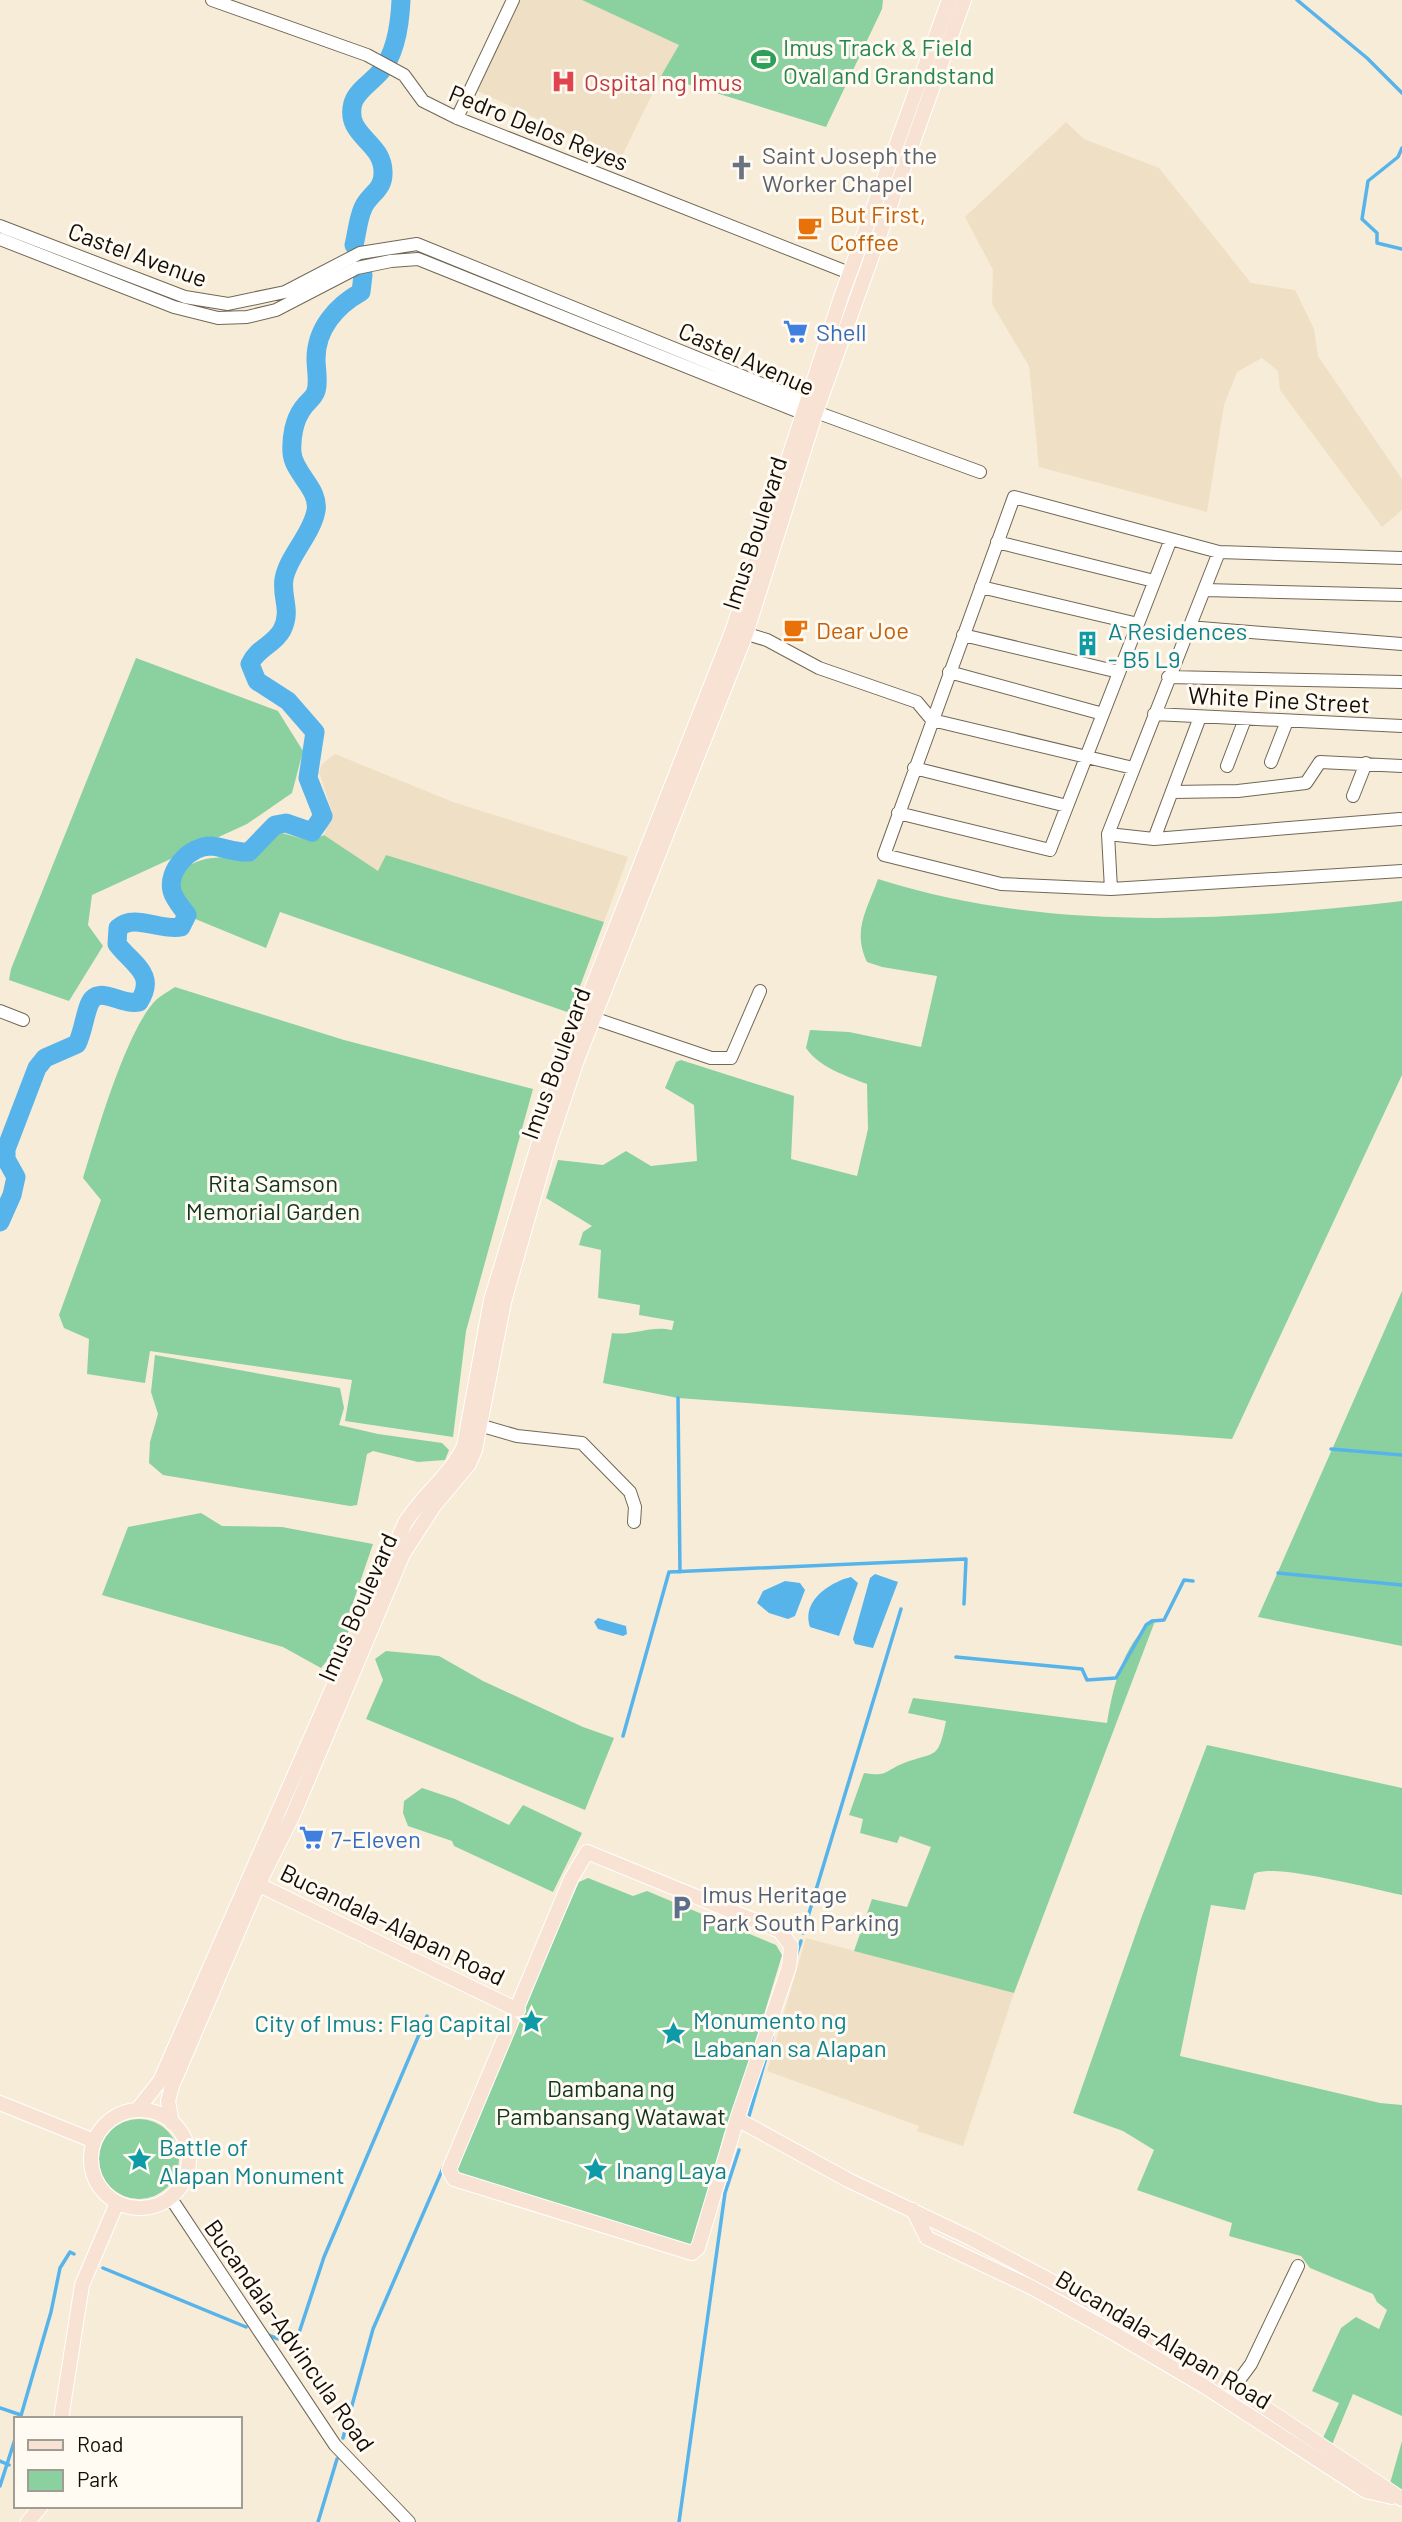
<svg xmlns="http://www.w3.org/2000/svg" width="1402" height="2522" font-family="Barlow,sans-serif">
  <style>
    .built { fill: #efe0c5 }
    .green { fill: #8bd09f }
    .water { fill: #57b4eb }
    .lines { fill: none; stroke-linecap: round; stroke-linejoin: round }
    .stream { stroke: #57b4eb; stroke-width: 3.5 }
    .river { stroke: #57b4eb; stroke-width: 19 }
    .minor-casing { stroke: #716856; stroke-width: 14 }
    .major-casing { stroke: #fff; stroke-width: 16 }
    .minor { stroke: #fff; stroke-width: 12 }
    .major { stroke: #f7e2d4; stroke-width: 14 }
    .labels { text-anchor: middle; dominant-baseline: central; stroke-width: 6; stroke-linejoin: round; paint-order: stroke }
    .leisure-label { font-size: 24px; fill: #27864d; stroke: #fffaf2; text-anchor: start }
    .health-label { font-size: 24px; fill: #be3a42; stroke: #fffaf2; text-anchor: start }
    .street-label { font-size: 24px; fill: #130f08; stroke: #fffaf2 }
    .worship-label { font-size: 24px; fill: #5b616d; stroke: #fffaf2; text-anchor: start }
    .food-label { font-size: 24px; fill: #c56008; stroke: #fffaf2; text-anchor: start }
    .shop-label { font-size: 24px; fill: #366cbe; stroke: #fffaf2; text-anchor: start }
    .culture-label { font-size: 24px; fill: #0d838f; stroke: #fffaf2; text-anchor: start }
    .park-label { font-size: 24px; fill: #10351e; stroke: #fffaf2 }
    .service-label { font-size: 24px; fill: #4e5e75; stroke: #fffaf2; text-anchor: start }
  </style>
  <rect width="100%" height="100%" fill="#f7ecd8"/>
  <!-- built -->
  <path class="built" d="M 510,0 L 582,0 L 680,45 L 661,76 L 621,158 L 467,86 Z
    M 1066,122 L 1084,139 L 1159,168 L 1251,283 L 1295,290 L 1314,329 L 1318,356 L 1402,479 L 1402,510 L 1382,527 L 1280,390 L 1278,371 L 1262,358 L 1237,372 L 1224,405 L 1207,512 L 1039,467 L 1029,366 L 992,304 L 993,270 L 965,217 Z
    M 335,754 L 453,802 L 628,857 L 604,922 L 386,855 L 379,871 L 368,866 L 324,835 L 332,812 L 319,772 L 322,764 Z
    M 806,1938 L 1014,1993 L 963,2146 L 917,2131 L 919,2126 L 767,2071 Z"/>
  <!-- green -->
  <path class="green" d="M 582,0 L 883,0 L 882,9 L 826,127 L 661,76 L 679,45 Z
    M 136,658 L 278,711 L 303,751 L 292,793 L 247,824 L 92,895 L 88,925 L 103,946 L 69,1001 L 9,980 L 11,969 Z
    M 271,830 L 311,841 L 324,835 L 378,871 L 386,855 L 604,922 L 570,1013 L 280,912 L 266,948 L 193,918 L 177,893 L 181,871 C 201,855 222,856 246,859 L 262,848 Z
    M 878,879 C 1047,933 1228,921 1402,901 L 1402,1075 L 1232,1439 L 678,1398 L 603,1383 L 612,1333 C 634,1336 650,1325 672,1330 L 674,1321 L 639,1315 L 640,1305 L 598,1298 L 601,1250 L 579,1245 L 583,1232 L 592,1226 L 546,1198 L 558,1160 L 603,1165 L 626,1151 L 651,1166 L 697,1161 L 694,1105 L 665,1088 L 676,1062 L 681,1060 L 794,1096 L 791,1159 L 857,1176 L 868,1129 L 867,1084 C 846,1076 819,1067 806,1048 L 810,1030 L 849,1032 L 921,1047 L 937,976 L 882,967 L 867,962 C 852,930 867,910 878,879 Z
    M 175,987 L 344,1040 L 533,1089 L 466,1331 L 453,1437 L 345,1421 L 352,1380 L 150,1351 L 145,1383 L 87,1374 L 89,1339 L 64,1328 L 59,1315 L 101,1200 L 83,1178 C 96,1136 127,1027 157,999 C 162,995 169,991 175,987 Z
    M 1402,1291 L 1402,1646 L 1258,1617 Z
    M 155,1355 L 340,1388 L 344,1408 L 339,1425 L 378,1434 L 442,1443 L 449,1450 L 445,1460 L 418,1462 L 373,1451 L 367,1454 L 357,1505 L 350,1506 L 163,1475 L 149,1463 L 150,1442 L 158,1414 L 151,1392 Z
    M 201,1513 L 222,1526 L 282,1527 L 373,1544 L 346,1623 L 350,1633 L 321,1668 L 283,1647 L 102,1595 L 128,1527 Z
    M 1152,1621 L 1155,1621 L 1014,1993 L 854,1951 L 872,1899 L 907,1907 L 931,1847 L 900,1836 L 897,1843 L 860,1833 L 863,1819 L 849,1815 L 864,1773 C 888,1777 884,1771 904,1763 C 936,1751 938,1761 946,1721 L 908,1713 L 913,1698 L 1107,1723 C 1113,1688 1122,1646 1152,1621 Z
    M 386,1651 L 439,1656 L 483,1681 L 583,1727 L 614,1738 L 585,1810 L 366,1719 L 383,1680 L 375,1659 Z
    M 1207,1745 L 1402,1788 L 1402,1895 C 1376,1890 1272,1862 1254,1874 L 1245,1910 L 1211,1905 L 1180,2056 L 1380,2103 L 1402,2105 L 1402,2416 L 1353,2394 L 1331,2447 L 1322,2440 L 1339,2403 L 1312,2391 L 1341,2328 L 1356,2317 L 1379,2329 L 1387,2310 L 1377,2302 L 1373,2294 L 1310,2268 L 1301,2256 L 1229,2236 L 1232,2223 L 1137,2190 L 1154,2150 L 1123,2131 L 1073,2113 L 1142,1916 Z
    M 422,1788 L 455,1799 L 509,1825 L 523,1805 L 582,1833 L 553,1892 L 454,1846 L 452,1841 L 408,1826 L 403,1813 L 404,1801 Z
    M 588,1878 L 633,1896 L 647,1891 L 776,1945 L 782,1955 L 743,2084 L 724,2133 L 697,2240 L 689,2245 L 463,2178 L 456,2172 L 457,2161 L 579,1882 Z
    M99 2159a40 40 0 1 1 80 0a40 40 0 1 1-80 0Z
    M 1402,2441 L 1402,2493 L 1389,2487 Z"/>
  <!-- water -->
  <path class="water" d="M 875,1574 L 898,1582 L 873,1648 L 855,1644 L 853,1639 L 870,1578 Z
    M 851,1577 L 858,1583 L 839,1636 L 810,1627 C 801,1601 830,1582 851,1577 Z
    M 785,1581 L 800,1583 L 805,1590 L 795,1616 L 788,1619 L 769,1613 L 757,1603 L 763,1591 Z
    M 598,1618 L 626,1626 L 627,1634 L 623,1636 L 598,1629 L 594,1622 Z"/>
  <g class="lines">
    <!-- stream -->
    <path class="stream" d="M 1297,0 L 1367,58 L 1402,93
      M 1402,148 L 1398,157 L 1368,181 L 1362,219 L 1377,233 L 1377,243 L 1402,249
      M 678,1398 L 680,1572
      M 1331,1449 L 1402,1455
      M 1278,1573 L 1402,1585
      M 956,1657 L 1082,1669 L 1087,1680 L 1116,1678 L 1146,1625 L 1152,1621 L 1164,1620 L 1184,1580 L 1193,1581
      M 623,1736 L 669,1572 L 966,1559 L 964,1604
      M 803,1933 L 901,1609
      M 796,1956 L 801,1941
      M 749,2116 L 772,2037
      M 103,2268 L 246,2327
      M 265,2334 L 295,2345 L 324,2257 L 427,2016
      M 0,2408 L 21,2415
      M 20,2419 L 51,2312 L 60,2268 L 70,2252 L 74,2254
      M 343,2438 L 373,2329 L 443,2168
      M 0,2461 L 9,2465
      M 0,2486 L 16,2436
      M 318,2522 L 337,2459
      M 679,2522 L 725,2193 L 739,2150"/>
    <!-- river -->
    <path class="river" d="M 354,245 C 357,233 358,219 363,208 C 369,194 384,190 383,172 C 383,141 344,136 353,103 C 357,90 373,81 381,71 C 396,53 400,23 401,0
      M 0,1222 L 12,1195 L 16,1177 L 6,1159 L 6,1149 L 37,1068 L 45,1058 L 77,1044 C 83,1032 84,1018 89,1005 C 97,983 121,1006 139,1002 C 157,974 133,965 117,944 L 118,928 C 134,913 160,931 181,927 L 187,915 C 182,908 174,899 172,891 C 167,870 190,846 211,846 C 224,847 235,853 249,852 L 275,825 L 286,823 L 312,832 L 323,816 L 308,778 L 315,732 L 288,701 L 257,681 L 250,664 C 257,648 274,645 282,630 C 292,610 281,598 284,579 C 288,556 311,536 316,511 C 320,489 294,474 292,453 C 291,438 294,420 303,408 C 307,402 314,398 316,391 C 319,382 316,369 316,359 C 316,329 336,306 361,292 L 363,275"/>
    <defs>
      <path id="minor" d="M 212,0 L 367,55 L 404,75 L 423,101 L 457,118 L 862,278
        M 457,118 L 513,0
        M 0,226 L 185,297 L 228,304 L 285,292 L 360,253 L 417,244 L 806,402 L 813,409
        M 0,239 L 174,307 L 218,318 L 247,317 L 276,310 L 357,268 L 391,261 L 418,259 L 802,413 L 816,412 L 980,472
        M 997,542 L 1154,581
        M 1219,552 L 1108,834 L 1111,889 L 1001,884 L 884,855 L 1014,497 L 1219,552 L 1402,558
        M 981,587 L 1138,624
        M 1205,590 L 1402,595
        M 1188,627 L 1402,644
        M 737,631 L 767,640 L 819,668 L 917,702 L 932,720 L 1133,768
        M 963,635 L 1119,672
        M 949,672 L 1103,714
        M 1168,677 L 1402,682
        M 1154,714 L 1402,726
        M 1271,762 L 1287,721
        M 1227,766 L 1245,719
        M 914,768 L 1067,806
        M 1172,792 L 1238,791 L 1306,783 L 1320,762 L 1402,766
        M 1353,796 L 1366,763
        M 898,813 L 1050,850 L 1171,539
        M 1108,834 L 1154,839 L 1400,819
        M 1154,839 L 1200,717
        M 1111,889 L 1402,871
        M 0,1011 L 23,1020
        M 587,1016 L 711,1058 L 731,1058 L 760,991
        M 472,1423 L 517,1436 L 582,1443 L 630,1492 L 635,1507 L 634,1522
        M 170,2197 L 335,2445 L 409,2522
        M 1234,2387 L 1251,2364 L 1298,2266"/>
      <path id="major" d="M 587,1852 L 780,1931 L 791,1946 L 789,1967 L 737,2119 L 698,2248 L 692,2253 L 454,2179 L 449,2170 L 571,1879 Z
        M 251,1881 L 518,2010
        M 0,2103 L 94,2141
        M 137,2110 L 160,2081 L 405,1523 C 422,1495 450,1476 464,1446 L 491,1300 L 565,1057 L 733,629 L 841,297 L 949,0
        M91 2159a49 49 0 1 1 98 0a49 49 0 1 1-98 0Z
        M 737,2119 L 848,2180 L 972,2239 L 1100,2307 L 1234,2387 L 1402,2499
        M 172,2123 L 168,2101 L 172,2086 L 258,1885 L 293,1815 L 403,1554 L 434,1506 L 469,1464 L 475,1450 L 504,1302 L 549,1144 L 577,1060 L 746,634 L 816,412 L 964,0
        M 913,2210 L 927,2238 L 1031,2287 L 1112,2332 L 1204,2386 L 1366,2491 L 1392,2497
        M 61,2419 L 82,2285 L 117,2203
        M 28,2522 L 41,2506"/>
    </defs>
    <!-- minor casing -->
    <use href="#minor" class="minor-casing"/>
    <!-- major casing -->
    <use href="#major" class="major-casing"/>
    <!-- minor -->
    <use href="#minor" class="minor"/>
    <!-- major -->
    <use href="#major" class="major"/>
  </g>
  <!-- icons -->
  <defs>
    <symbol id="stadium-bare" viewBox="-9 -9 18 18"><path d="M0-5a6.5 5 0 1 0 0 10a6.5 5 0 1 0 0-10ZM-3.5-1.8h7v3.6h-7Z" fill="#2e9e5b" stroke="#fffaf2" stroke-width="2.5" paint-order="stroke"/></symbol>
    <symbol id="hospital-bare" viewBox="-9 -9 18 18"><path d="M-5-5h3v3.5h4V-5h3V5h-3V1.5h-4V5h-3Z" fill="#e0444e" stroke="#fffaf2" stroke-width="2.5" paint-order="stroke"/></symbol>
    <symbol id="church-bare" viewBox="-9 -9 18 18"><path d="M-1.2-6h2.4v3.5h3.3v2.4h-3.3V6h-2.4V-.1h-3.3v-2.4h3.3Z" fill="#6b7280" stroke="#fffaf2" stroke-width="2.5" paint-order="stroke"/></symbol>
    <symbol id="cafe-bare" viewBox="-9 -9 18 18"><path d="M-5.5-4.5H6V0H3Q3 3.5 0 3.5H-2.5Q-5.5 3.5-5.5 0ZM3-3.2v2h1.7v-2ZM-6 4.5H4V6H-6Z" fill="#e8710a" stroke="#fffaf2" stroke-width="2.5" paint-order="stroke"/></symbol>
    <symbol id="supermarket-bare" viewBox="-9 -9 18 18"><path d="M-6-5.5h2.5l.6 2H6L4.5 2H-2.5L-4.4-4H-6ZM-1.5 3.2a1.3 1.3 0 1 0 .1 0ZM3 3.2a1.3 1.3 0 1 0 .1 0Z" fill="#3f7fe0" stroke="#fffaf2" stroke-width="2.5" paint-order="stroke"/></symbol>
    <symbol id="building-bare" viewBox="-9 -9 18 18"><path d="M-4-6H4V6H1V3H-1V6H-4ZM-2.5-4.3h1.7v1.8h-1.7ZM.8-4.3h1.7v1.8H.8ZM-2.5-1h1.7V.8h-1.7ZM.8-1h1.7V.8H.8Z" fill="#0f9aa8" stroke="#fffaf2" stroke-width="2.5" paint-order="stroke"/></symbol>
    <symbol id="parking-bare" viewBox="-9 -9 18 18"><path d="M-3.5-5.5H1a3.5 3.5 0 0 1 0 7H-1V5.5H-3.5ZM-1-3.4V-.6H.8a1.4 1.4 0 0 0 0-2.8Z" fill="#5c6f8a" stroke="#fffaf2" stroke-width="2.5" paint-order="stroke"/></symbol>
    <symbol id="sight-bare" viewBox="-9 -9 18 18"><path d="M0-6L1.8-2.2L6-1.7L2.9 1.2L3.7 5.4L0 3.3L-3.7 5.4L-2.9 1.2L-6-1.7L-1.8-2.2Z" fill="#0f9aa8" stroke="#fffaf2" stroke-width="2.5" paint-order="stroke"/></symbol>
  </defs>
  <g fill-rule="evenodd">
    <use href="#stadium-bare" x="746" y="42" width="35" height="35"/>
    <use href="#hospital-bare" x="546" y="64" width="35" height="35"/>
    <use href="#church-bare" x="724" y="150" width="35" height="35"/>
    <use href="#cafe-bare" x="792" y="210" width="35" height="35"/>
    <use href="#supermarket-bare" x="778" y="314" width="35" height="35"/>
    <use href="#cafe-bare" x="778" y="612" width="35" height="35"/>
    <use href="#building-bare" x="1070" y="626" width="35" height="35"/>
    <use href="#supermarket-bare" x="294" y="1820" width="35" height="35"/>
    <use href="#parking-bare" x="664" y="1890" width="35" height="35"/>
    <use href="#sight-bare" x="514" y="2004" width="35" height="35"/>
    <use href="#sight-bare" x="656" y="2016" width="35" height="35"/>
    <use href="#sight-bare" x="122" y="2142" width="35" height="35"/>
    <use href="#sight-bare" x="578" y="2152" width="35" height="35"/>
  </g>
  <g class="labels">
    <!-- leisure labels -->
    <g class="leisure-label">
      <text x="783" y="46">Imus Track &amp; Field<tspan x="783" dy="28">Oval and Grandstand</tspan></text>
    </g>
    <!-- health labels -->
    <g class="health-label">
      <text x="584" y="81">Ospital ng Imus</text>
    </g>
    <!-- street labels -->
    <g class="street-label">
      <text transform="translate(539 127) rotate(22)">Pedro Delos Reyes</text>
      <text transform="translate(138 254) rotate(20)">Castel Avenue</text>
      <text transform="translate(747 358) rotate(24)">Castel Avenue</text>
      <text transform="translate(754 533) rotate(-72)">Imus Boulevard</text>
      <text transform="translate(1279 699) rotate(3)">White Pine Street</text>
      <text transform="translate(555 1063) rotate(-70)">Imus Boulevard</text>
      <text transform="translate(357 1607) rotate(-66)">Imus Boulevard</text>
      <text transform="translate(393 1924) rotate(26)">Bucandala-Alapan Road</text>
      <text transform="translate(290 2335) rotate(55)">Bucandala-Advincula Road</text>
      <text transform="translate(1164 2339) rotate(31)">Bucandala-Alapan Road</text>
    </g>
    <!-- worship labels -->
    <g class="worship-label">
      <text x="762" y="154">Saint Joseph the<tspan x="762" dy="28">Worker Chapel</tspan></text>
    </g>
    <!-- food labels -->
    <g class="food-label">
      <text x="830" y="213">But First,<tspan x="830" dy="28">Coffee</tspan></text>
      <text x="816" y="629">Dear Joe</text>
    </g>
    <!-- shop labels -->
    <g class="shop-label">
      <text x="816" y="331">Shell</text>
      <text x="331" y="1838">7-Eleven</text>
    </g>
    <!-- culture labels -->
    <g class="culture-label">
      <text x="1108" y="630">A Residences<tspan x="1108" dy="28">- B5 L9</tspan></text>
      <text x="693" y="2019">Monumento ng<tspan x="693" dy="28">Labanan sa Alapan</tspan></text>
      <text x="511" y="2022" text-anchor="end">City of Imus: Flag Capital</text>
      <text x="159" y="2146">Battle of<tspan x="159" dy="28">Alapan Monument</tspan></text>
      <text x="616" y="2169">Inang Laya</text>
    </g>
    <!-- park labels -->
    <g class="park-label">
      <text x="273" y="1182">Rita Samson<tspan x="273" dy="28">Memorial Garden</tspan></text>
      <text x="611" y="2087">Dambana ng<tspan x="611" dy="28">Pambansang Watawat</tspan></text>
    </g>
    <!-- service labels -->
    <g class="service-label">
      <text x="702" y="1893">Imus Heritage<tspan x="702" dy="28">Park South Parking</tspan></text>
    </g>
  </g>
  <!-- legend -->
  <rect x="14" y="2417" width="228" height="91" fill="#fffaf2" stroke="#a19c94" stroke-width="2"/>
  <rect x="28" y="2440" width="35" height="10" fill="#f7e2d4" stroke="#a19c94" stroke-width="2"/>
  <text x="77" y="2452" font-size="21" fill="#130f08">Road</text>
  <rect x="28" y="2470" width="35" height="21" fill="#8bd09f" stroke="#a19c94" stroke-width="2"/>
  <text x="77" y="2487" font-size="21" fill="#130f08">Park</text>
</svg>
